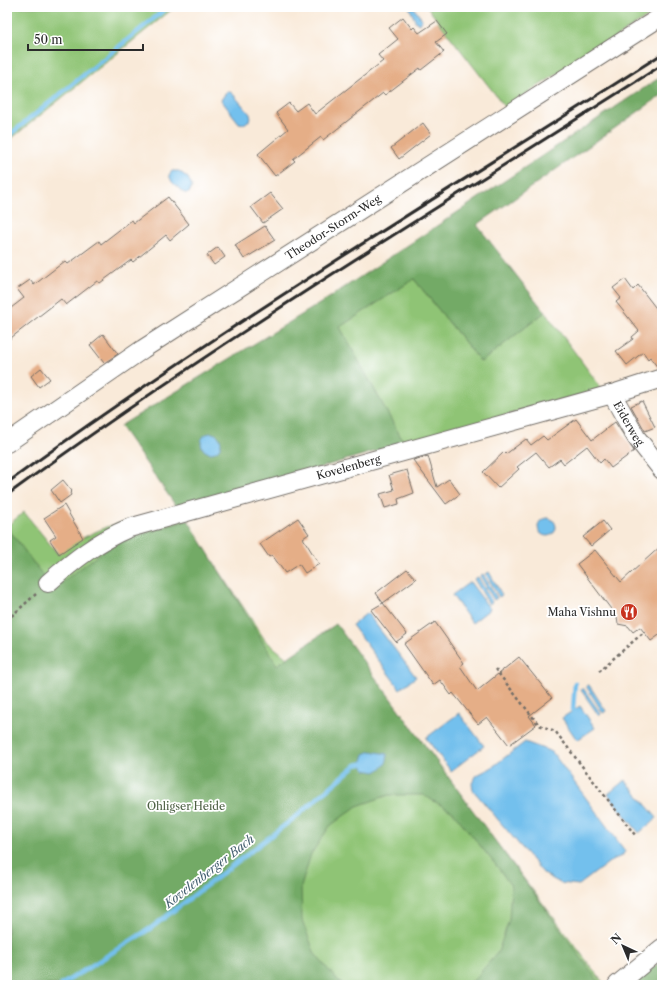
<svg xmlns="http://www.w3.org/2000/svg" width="669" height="992" font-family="'Libre Caslon Text',serif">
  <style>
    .green { fill: #8fc475; stroke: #5d7850 }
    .forest { fill: #73aa66; stroke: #4f6a48 }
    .water { fill: #73c0ed; stroke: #4f768c }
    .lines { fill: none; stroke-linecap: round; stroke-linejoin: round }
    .stream { stroke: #73c0ed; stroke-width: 4.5 }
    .building { fill: #e5ae87 }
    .minor-casing { stroke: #736e68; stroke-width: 20 }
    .path { stroke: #736e68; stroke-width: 2.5; stroke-dasharray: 3 3; stroke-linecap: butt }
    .minor { stroke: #fff; stroke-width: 18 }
    .rail { stroke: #2b2b2b; stroke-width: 3 }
    .labels { text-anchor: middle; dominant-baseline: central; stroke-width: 3.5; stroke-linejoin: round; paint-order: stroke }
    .street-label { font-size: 11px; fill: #2b2b2b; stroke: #fff }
    .poi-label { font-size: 11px; fill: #2b2b2b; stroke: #fff; text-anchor: end }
    .park-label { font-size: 11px; fill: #4e6145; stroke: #fff }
    .water-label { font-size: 12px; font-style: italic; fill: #445f6f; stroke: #fff }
  </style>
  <rect width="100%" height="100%" fill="#fff"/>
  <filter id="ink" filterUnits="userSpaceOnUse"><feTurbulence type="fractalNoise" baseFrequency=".025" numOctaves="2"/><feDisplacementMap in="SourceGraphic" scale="8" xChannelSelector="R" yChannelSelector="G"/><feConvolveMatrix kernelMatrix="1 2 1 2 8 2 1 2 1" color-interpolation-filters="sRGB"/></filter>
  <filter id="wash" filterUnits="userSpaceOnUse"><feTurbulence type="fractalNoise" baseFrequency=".012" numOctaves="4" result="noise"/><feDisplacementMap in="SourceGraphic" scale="16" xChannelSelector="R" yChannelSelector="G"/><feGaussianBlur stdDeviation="0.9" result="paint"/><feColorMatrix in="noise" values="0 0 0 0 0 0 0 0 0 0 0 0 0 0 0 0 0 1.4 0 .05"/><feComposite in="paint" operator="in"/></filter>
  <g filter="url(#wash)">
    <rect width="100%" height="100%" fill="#f9ead9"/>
    <!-- green -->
    <path class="green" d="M 7,7 L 175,7 L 7,142 Z
      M 427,7 L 662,7 L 662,8 L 505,107 Z
      M 414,279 L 481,362 L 545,312 L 602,389 L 404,443 L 339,327 Z
      M 178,508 L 265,640 L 288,659 L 332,627 L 605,985 L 7,985 L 7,526 L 24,512 L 58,554 L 78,540 L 106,527 Z"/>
    <!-- forest -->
    <path class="forest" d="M 662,76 L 662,95 L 477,225 L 545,312 L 481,362 L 414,279 L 340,327 L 404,443 L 178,509 L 120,426 L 324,301 Z
      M 188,520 L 277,665 L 336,624 L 601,985 L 466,985 L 474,980 L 498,952 L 509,920 L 511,886 L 499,869 L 453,812 L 423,795 L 389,795 L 357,806 L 330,826 L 311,854 L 301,887 L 302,920 L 315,954 L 339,982 L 345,985 L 7,985 L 7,527 L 53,589 L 102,552 L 123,540 Z
      M 662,960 L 662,985 L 631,985 Z"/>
    <!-- water -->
    <path class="water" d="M 409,7 L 413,7 L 422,19 L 419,24 L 416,22 Z
      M 227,91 L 232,93 L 250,114 L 251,119 L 244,124 L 239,123 L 221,100 Z
      M 172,171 L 179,171 L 188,178 L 192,186 L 189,193 L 184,193 L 172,182 L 169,175 Z
      M201 443a10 10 0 1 1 20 0a10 10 0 1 1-20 0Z
      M538 527a9 9 0 1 1 18 0a9 9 0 1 1-18 0Z
      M 489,572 L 502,595 L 499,597 L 486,574 Z
      M 483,574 L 497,598 L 494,600 L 480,576 Z
      M 478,577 L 492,602 L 489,604 L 474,579 Z
      M 470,582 L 490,609 L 472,623 L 452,595 Z
      M 367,613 L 416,677 L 400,689 L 352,625 Z
      M 589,685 L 606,711 L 603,713 L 586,686 Z
      M 583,688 L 601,714 L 599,716 L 581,690 Z
      M 580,706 L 595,728 L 577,740 L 562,718 Z
      M 459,713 L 484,746 L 451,771 L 426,738 Z
      M 525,742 L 552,752 L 625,851 L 622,856 L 612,860 L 579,885 L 560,883 L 544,874 L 473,790 L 472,783 L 477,775 L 491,768 Z
      M 371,751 L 387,754 C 389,763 382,769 375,772 L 365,770 L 361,764 L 364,754 Z
      M 625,780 L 657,818 L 639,833 L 608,794 Z"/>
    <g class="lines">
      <!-- stream -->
      <path class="stream" d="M 7,137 L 168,7
        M 573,710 L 575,683
        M 61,985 L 151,928 L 298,815 L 356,765 L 361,764"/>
    </g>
    <g id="blocks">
      <!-- building -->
      <path class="building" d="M 403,17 L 412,29 L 414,27 L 419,33 L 437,21 L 447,34 L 436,42 L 444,52 L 421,70 L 420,68 L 385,95 L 383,93 L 323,140 L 321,137 L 293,159 L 295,161 L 275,176 L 258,154 L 288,129 L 276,113 L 289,103 L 296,111 L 307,103 L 315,114 L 383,61 L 378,55 L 398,39 L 389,28 Z
        M 423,123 L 431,134 L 399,159 L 391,148 Z
        M 270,193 L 283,209 L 263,223 L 251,207 Z
        M 168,197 L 189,224 L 170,240 L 166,235 L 133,262 L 131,260 L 100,283 L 97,281 L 66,305 L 61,299 L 7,341 L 7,311 L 24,298 L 17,289 L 30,280 L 34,285 L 65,261 L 68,264 L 99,241 L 101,244 L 132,220 L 134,223 Z
        M 265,226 L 275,240 L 244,259 L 235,245 Z
        M 218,247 L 225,257 L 214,265 L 207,255 Z
        M 625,279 L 633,290 L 638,285 L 662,316 L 662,368 L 658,368 L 650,357 L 648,359 L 643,352 L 627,365 L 616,351 L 633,339 L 632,337 L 639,331 L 616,302 L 621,298 L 613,288 Z
        M 103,334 L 118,354 L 104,363 L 90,345 Z
        M 41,368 L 50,379 L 39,387 L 31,376 Z
        M 642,401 L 655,427 L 645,431 L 631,406 Z
        M 576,419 L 592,440 L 615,422 L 634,451 L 611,468 L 604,459 L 600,463 L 587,446 L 564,464 L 560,459 L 549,467 L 536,452 L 517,467 L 519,469 L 498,488 L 483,472 L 504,452 L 506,454 L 526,439 L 531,445 L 543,436 L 547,440 Z
        M 428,456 L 437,487 L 449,479 L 460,494 L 446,504 L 413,460 Z
        M 407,470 L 414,493 L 398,499 L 399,504 L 385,508 L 380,494 L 394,490 L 389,475 Z
        M 63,480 L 72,491 L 70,493 L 71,495 L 60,503 L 51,490 Z
        M 64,505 L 83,538 L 59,554 L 50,540 L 56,536 L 44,518 Z
        M 298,518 L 309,534 L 303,538 L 319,564 L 305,573 L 299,564 L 285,573 L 272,555 L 269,557 L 260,544 Z
        M 603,521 L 610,530 L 591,546 L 583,537 Z
        M 662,545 L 662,633 L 651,641 L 640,627 L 633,632 L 628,626 L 618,624 L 617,617 L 577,564 L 595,550 L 621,582 Z
        M 407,569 L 416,579 L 383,603 L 376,593 Z
        M 383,603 L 407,634 L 396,642 L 371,610 Z
        M 435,622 L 464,663 L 460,666 L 477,691 L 519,657 L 552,698 L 529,716 L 536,725 L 509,745 L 487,717 L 478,724 L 453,693 L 451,695 L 440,680 L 433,685 L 404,644 Z"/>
    </g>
  </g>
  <g filter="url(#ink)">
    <use href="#blocks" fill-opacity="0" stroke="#736e68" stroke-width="1"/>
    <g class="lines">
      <defs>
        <g id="minor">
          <path id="s1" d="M 612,394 L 636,437 L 662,470"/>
          <path id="s2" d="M 7,443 L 143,349 L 662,16"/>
          <path id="s3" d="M 48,583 C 73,561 98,541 129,528 L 612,394 L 662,378"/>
          <path d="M 617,985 L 662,948"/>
        </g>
      </defs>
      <!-- minor casing -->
      <use href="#minor" class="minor-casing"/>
      <!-- path -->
      <path class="path" d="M 7,620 L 36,594
        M 495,669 L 539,725 L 555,731 L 635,835
        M 599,671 L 644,632"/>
      <!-- minor -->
      <use href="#minor" class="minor"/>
      <!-- rail -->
      <path class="rail" d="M 7,483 C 218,329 442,195 662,54
        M 7,495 C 218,341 442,205 662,65"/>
    </g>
  </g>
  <!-- icons -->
  <defs>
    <symbol id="restaurant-disc" viewBox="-11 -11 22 22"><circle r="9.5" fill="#c8321e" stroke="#fff"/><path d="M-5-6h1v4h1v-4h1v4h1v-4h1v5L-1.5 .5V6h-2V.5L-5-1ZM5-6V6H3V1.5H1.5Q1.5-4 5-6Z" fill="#fff"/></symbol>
  </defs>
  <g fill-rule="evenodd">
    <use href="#restaurant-disc" x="619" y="602" width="20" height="20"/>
  </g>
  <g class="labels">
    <!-- street labels -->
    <g class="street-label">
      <text stroke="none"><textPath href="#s2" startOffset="391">Theodor-Storm-Weg</textPath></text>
      <text stroke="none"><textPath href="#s1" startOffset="34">Eiderweg</textPath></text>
      <text stroke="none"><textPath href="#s3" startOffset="326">Kovelenberg</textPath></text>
    </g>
    <!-- poi labels -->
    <g class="poi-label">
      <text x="616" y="612">Maha Vishnu</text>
    </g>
    <!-- park labels -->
    <g class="park-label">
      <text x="186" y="806">Ohligser Heide</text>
    </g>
    <!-- water labels -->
    <g class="water-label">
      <text transform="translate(209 871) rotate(-38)">Kovelenberger Bach</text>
    </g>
  </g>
  <!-- margin -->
  <rect width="669" height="992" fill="none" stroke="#fff" stroke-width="24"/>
  <!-- north arrow -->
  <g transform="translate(623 946) rotate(316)" stroke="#ffffff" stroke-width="3" paint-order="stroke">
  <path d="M0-3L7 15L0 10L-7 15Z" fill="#2b2b2b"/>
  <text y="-6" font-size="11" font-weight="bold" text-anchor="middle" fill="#2b2b2b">N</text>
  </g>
  <!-- scale -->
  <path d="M28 44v6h115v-6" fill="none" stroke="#2b2b2b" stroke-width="2"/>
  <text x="34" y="44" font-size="12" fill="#2b2b2b" stroke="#ffffff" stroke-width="3" paint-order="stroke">50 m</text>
</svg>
